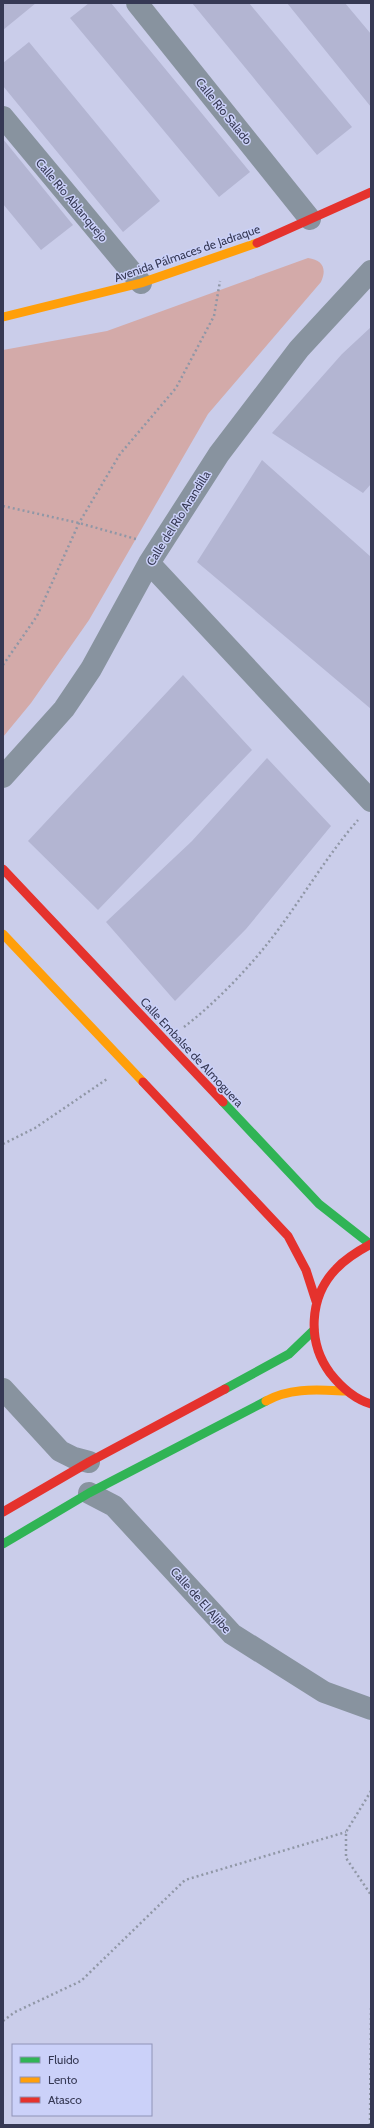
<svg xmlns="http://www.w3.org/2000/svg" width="374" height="2128" font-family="Cabin,sans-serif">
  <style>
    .park { fill: #d3aaa9 }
    .building { fill: #b3b5d2 }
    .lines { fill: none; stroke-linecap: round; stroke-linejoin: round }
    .path { stroke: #9097a6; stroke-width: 2.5; stroke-dasharray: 2 3; stroke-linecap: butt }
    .street { stroke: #88939f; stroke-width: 22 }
    .fast { stroke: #30b455; stroke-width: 9 }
    .slow { stroke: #ff9f0a; stroke-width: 9 }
    .jam { stroke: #e5322d; stroke-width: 9 }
    .labels { text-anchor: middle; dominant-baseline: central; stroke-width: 3; stroke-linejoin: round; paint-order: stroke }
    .street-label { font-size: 12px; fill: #363954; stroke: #cbd1f9 }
  </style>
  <rect width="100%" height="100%" fill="#cacdea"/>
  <!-- park -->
  <path class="park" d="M 308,258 C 323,260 327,269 321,282 L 208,414 L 89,620 L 31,703 L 3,737 L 3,350 L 107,331 Z"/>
  <!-- building -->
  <path class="building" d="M 3,3 L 36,3 L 3,30 Z
    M 89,3 L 111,3 L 250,172 L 219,197 L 70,18 Z
    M 192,3 L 249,3 L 352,127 L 317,155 Z
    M 287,3 L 345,3 L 371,34 L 371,107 Z
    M 29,42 L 160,201 L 123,232 L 3,86 L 3,63 Z
    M 3,139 L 73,225 L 41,250 L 3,204 Z
    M 371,327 L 371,484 L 363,493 L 272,433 L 342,354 Z
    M 262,460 L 371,557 L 371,709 L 197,562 Z
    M 183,675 L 252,750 L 98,910 L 28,841 Z
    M 267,758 L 331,826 L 246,929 L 175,1001 L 106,922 L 192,841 Z"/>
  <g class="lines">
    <!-- path -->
    <path class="path" d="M 3,506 L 79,523 L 136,539
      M 3,665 L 37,616 L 79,523 L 120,454 L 176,388 L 214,316 L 220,281
      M 184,1027 C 213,1005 245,972 268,943 C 299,904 324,859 358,820
      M 3,1144 L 35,1128 L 107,1079
      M 371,1791 L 346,1832 L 346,1858 L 371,1895
      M 3,2021 L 15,2012 L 81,1981 L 185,1880 L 346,1832
      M 370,2125 L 371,2006"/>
    <!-- street -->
    <path class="street" d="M 137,3 L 310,219
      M 3,117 L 141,283
      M 149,563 L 371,801
      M 3,777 L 64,709 L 91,669 L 149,563 L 219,454 L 299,349 L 371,271
      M 3,1389 L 60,1451 L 74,1458 L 89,1462
      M 89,1493 L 114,1506 L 232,1634 L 324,1692 L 371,1709"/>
    <!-- fast -->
    <path class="fast" d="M 223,1102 L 319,1204 L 370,1244
      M 225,1389 L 289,1354 L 314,1330
      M 3,1544 L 89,1493 L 266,1401"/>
    <!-- slow -->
    <path class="slow" d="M 3,317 L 141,283 L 257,243
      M 3,934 L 143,1082
      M 266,1401 C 291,1387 319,1390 346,1391"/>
    <!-- jam -->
    <path class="jam" d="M 257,243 L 371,192
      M 3,869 L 223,1102
      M 143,1082 L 288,1236 L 306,1270 L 316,1301
      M 371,1244 C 358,1251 346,1258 336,1269 C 309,1297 307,1342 330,1373 C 341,1387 354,1399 371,1404
      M 3,1512 L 89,1462 L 225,1389"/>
  </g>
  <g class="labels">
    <!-- street labels -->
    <g class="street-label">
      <text transform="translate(224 111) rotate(51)">Calle Río Salado</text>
      <text transform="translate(72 200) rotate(50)">Calle Río Ablanquejo</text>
      <text transform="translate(187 253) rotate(-19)">Avenida Pálmaces de Jadraque</text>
      <text transform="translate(178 518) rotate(-58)">Calle del Río Arandilla</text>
      <text transform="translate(192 1052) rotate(47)">Calle Embalse de Almoguera</text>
      <text transform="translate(201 1600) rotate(48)">Calle de El Aljibe</text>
    </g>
  </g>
  <!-- border -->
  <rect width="374" height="2128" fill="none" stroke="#363954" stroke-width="8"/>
  <!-- legend -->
  <rect x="12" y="2044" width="140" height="72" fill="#cbd1f9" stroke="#8f94b7"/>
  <rect x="20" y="2057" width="20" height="6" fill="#30b455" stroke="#8f94b7"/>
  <text x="48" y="2064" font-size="12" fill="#363954">Fluido</text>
  <rect x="20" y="2077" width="20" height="6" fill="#ff9f0a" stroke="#8f94b7"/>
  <text x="48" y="2084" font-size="12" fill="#363954">Lento</text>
  <rect x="20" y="2097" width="20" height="6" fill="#e5322d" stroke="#8f94b7"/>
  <text x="48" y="2104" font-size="12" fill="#363954">Atasco</text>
</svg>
